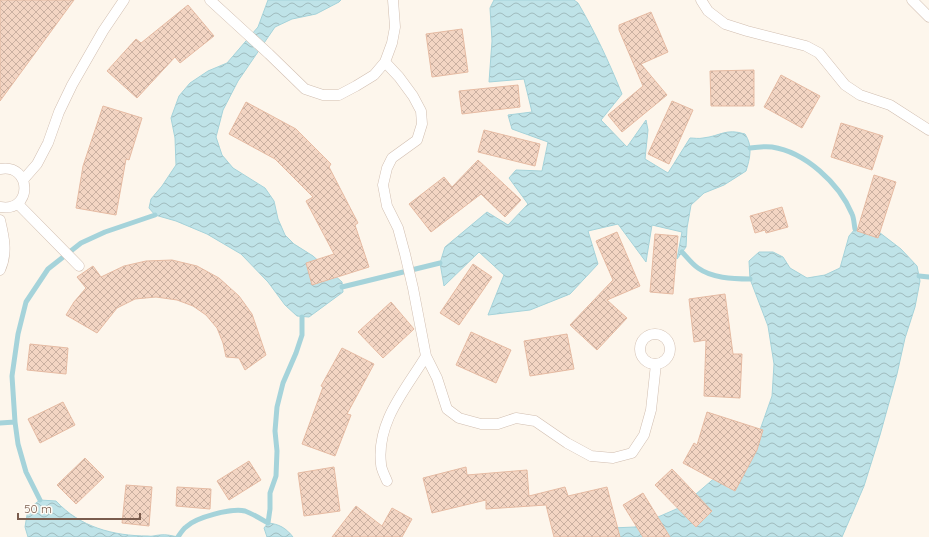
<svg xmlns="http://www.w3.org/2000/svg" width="929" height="537" font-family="Quicksand,sans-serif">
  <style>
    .water { fill: url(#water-waves); stroke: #a5d3da }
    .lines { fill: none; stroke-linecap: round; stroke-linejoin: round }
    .stream { stroke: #a5d3da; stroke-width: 5 }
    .building { fill: url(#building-cross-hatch); stroke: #e6bba3 }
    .lane-casing { stroke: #d1beb0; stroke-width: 11 }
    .lane { stroke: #fff; stroke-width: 10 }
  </style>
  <defs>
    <pattern id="water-waves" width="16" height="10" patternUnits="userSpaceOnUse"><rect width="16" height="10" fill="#bfe3e8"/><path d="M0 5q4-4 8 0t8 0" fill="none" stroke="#a0bbbe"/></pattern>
    <pattern id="building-cross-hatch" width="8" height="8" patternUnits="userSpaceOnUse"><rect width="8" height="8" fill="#f3d5c3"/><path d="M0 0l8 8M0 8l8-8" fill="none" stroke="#cab0a1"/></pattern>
  </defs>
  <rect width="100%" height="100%" fill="#fdf6ec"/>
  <!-- water -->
  <path class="water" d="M 268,0 L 341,0 L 339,2 L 316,14 L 292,19 L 275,27 L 238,81 L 223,110 L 216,137 L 222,155 L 233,168 L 265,188 L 274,201 L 278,219 L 285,235 L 294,244 L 313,256 L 342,282 L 343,292 L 309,317 L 297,316 L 285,305 L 268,282 L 241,254 L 207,234 L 176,221 L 155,215 L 149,208 L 151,199 L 162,186 L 176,165 L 175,138 L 171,118 L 179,96 L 190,83 L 208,71 L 227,63 L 258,27 Z
    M 494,0 L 574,0 L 578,3 C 595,32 609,62 622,94 L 601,120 L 627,147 L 646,120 L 648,130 L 645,159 L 668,173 L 690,138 C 694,138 699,139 703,138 C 721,136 725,128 745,134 C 753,146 750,158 746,171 L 724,185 L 704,193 L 691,205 L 687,228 L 686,247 L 677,259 L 682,232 L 652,225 L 646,262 L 618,224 L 588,231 L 598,264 L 570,294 L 530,310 L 488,315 L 504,275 L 479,252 L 444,286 L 440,263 L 445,247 L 487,212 L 508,225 L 528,204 L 509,178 L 516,170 L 542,171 L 548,142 L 512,129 L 508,115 L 532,112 L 524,79 L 489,82 L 492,41 L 490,8 Z
    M 871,226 L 901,249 L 917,266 L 920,281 L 915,307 L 905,338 L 897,374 L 880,435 L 864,486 L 842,537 L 559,537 L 588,529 L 635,527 L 681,507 L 725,469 L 760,430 L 772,396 L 774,364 L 768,326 L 750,279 L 749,261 L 759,252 L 773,252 L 783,257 L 790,268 L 807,278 L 825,275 L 840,268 L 849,236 L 855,229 Z
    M 40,500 L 56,501 C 80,527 113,536 148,536 C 152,537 156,535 160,535 C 166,534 173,536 178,537 L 28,537 L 25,527 L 28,509 Z
    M 268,523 C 279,524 286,528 293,537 L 267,537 L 264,528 Z"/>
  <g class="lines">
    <!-- stream -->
    <path class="stream" d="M 750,148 C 757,147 765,146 772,147 C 805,152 839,183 852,214 C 854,218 854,224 855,229
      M 682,252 C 687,257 692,264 698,268 C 712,278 732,279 750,279
      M 919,276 L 929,277
      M 342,287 L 440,263
      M 0,423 L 15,422
      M 40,500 L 26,472 L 18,444 L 15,422 L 12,376 L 18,334 L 26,302 L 48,269 L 81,243 L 105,232 L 155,215
      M 178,537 C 180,534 183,529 186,527 C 196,517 232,508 245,511 C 253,514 261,519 268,523 L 270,509 L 270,493 L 276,476 L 277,451 L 275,431 L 277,407 L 283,383 L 296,353 L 302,335 L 302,317"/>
  </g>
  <!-- building -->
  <path class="building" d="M 0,0 L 74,0 L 0,101 Z
    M 188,5 L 214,36 L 180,63 L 175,57 L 137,98 L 107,71 L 136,39 L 141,43 Z
    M 651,12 L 668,52 L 641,64 L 667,95 L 622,132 L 608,115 L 643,86 L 619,30 L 619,25 Z
    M 462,29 L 468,72 L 432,77 L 426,34 Z
    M 754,70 L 754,106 L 711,106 L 710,71 Z
    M 781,75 L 820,96 L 802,128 L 764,107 Z
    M 518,85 L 520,107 L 462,114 L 459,91 Z
    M 672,101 L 693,110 L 669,164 L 648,154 Z
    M 246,102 L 296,129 L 331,164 L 329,167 L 358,223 L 355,225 L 369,267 L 312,285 L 306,263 L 334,254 L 306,201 L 313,197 L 275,159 L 229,134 Z
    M 103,106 L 142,118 L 129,160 L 126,159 L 116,215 L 76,208 L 83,166 Z
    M 841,123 L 883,136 L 872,170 L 831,157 Z
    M 484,130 L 540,144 L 535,166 L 478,152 Z
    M 478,160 L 521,200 L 505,217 L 481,194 L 431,232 L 409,204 L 444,177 L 452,187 Z
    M 874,175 L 896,182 L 878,238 L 857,231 Z
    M 782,207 L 788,227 L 766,233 L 765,230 L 755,233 L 750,216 Z
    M 617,232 L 640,286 L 607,300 L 627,318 L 597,350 L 570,325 L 613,280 L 596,241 Z
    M 655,234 L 678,236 L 673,294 L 650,292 Z
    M 172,260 L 197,266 L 219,278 L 239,296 L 252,314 L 266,355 L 245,370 L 239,358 L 226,357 L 223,343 L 217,328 L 206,315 L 193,306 L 177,300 L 156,297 L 135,299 L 117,308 L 97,333 L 66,315 L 74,302 L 86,288 L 77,277 L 93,266 L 101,277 L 124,266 L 146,261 Z
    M 473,264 L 492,277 L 459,325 L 440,313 Z
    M 725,294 L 733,354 L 742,354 L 740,398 L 704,396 L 706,340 L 694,342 L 689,299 Z
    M 391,302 L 414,329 L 383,358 L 358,332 Z
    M 471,332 L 511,350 L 496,383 L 456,365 Z
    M 567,334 L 574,369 L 530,376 L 524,341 Z
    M 30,344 L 68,348 L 66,374 L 27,370 Z
    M 342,348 L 374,364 L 347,414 L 351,415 L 335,456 L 302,444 L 323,387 L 321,386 Z
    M 63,402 L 75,425 L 40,443 L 28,419 Z
    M 707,412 L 763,430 L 757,450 L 735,491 L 683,463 L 694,443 L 697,445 Z
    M 85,458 L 104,477 L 76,504 L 57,485 Z
    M 249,461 L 261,480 L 229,500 L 217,481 Z
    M 334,467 L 340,511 L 304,516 L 298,473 Z
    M 466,467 L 467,475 L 527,470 L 529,496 L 565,487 L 568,496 L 607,487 L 620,537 L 554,537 L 546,505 L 486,509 L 486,500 L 432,513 L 423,478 Z
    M 672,469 L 712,511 L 696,527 L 655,485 Z
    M 126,485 L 152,487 L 149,526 L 122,523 Z
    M 177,487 L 211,489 L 210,509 L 176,506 Z
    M 643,493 L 670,537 L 643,537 L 623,505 Z
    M 356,506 L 382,526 L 392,508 L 412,519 L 402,537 L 332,537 Z"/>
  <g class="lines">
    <defs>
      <path id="lane" d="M 210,0 L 269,54 L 305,89 L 323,95 L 339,95 L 356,86 L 374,75 L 385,62 L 392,43 L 395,27 L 393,0
        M 701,0 L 708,11 L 725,24 L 747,31 L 806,46 L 819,53 L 845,85 L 860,95 L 890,105 L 929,130
        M 912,0 L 929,17
        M 385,62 L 399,77 L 413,96 L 421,111 L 422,124 L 417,140 L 392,158 L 387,168 L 383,185 L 387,206 L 398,228 L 405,254 L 413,288 L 426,356 L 437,378 L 447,409 L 459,418 L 481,424 L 498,424 L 516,418 L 535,421 L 567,443 L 591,456 L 613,458 L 632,453 L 644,435 L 651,410 L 656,364
        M 0,169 C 32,163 33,213 0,207
        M 23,180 L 37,164 L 48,143 L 59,112 L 72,85 L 103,31 L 124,0
        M 18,204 L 79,266
        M 0,220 C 4,237 8,253 0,270
        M640 349a15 15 0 1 1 30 0a15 15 0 1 1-30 0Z
        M 387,481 C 385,476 381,469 381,464 C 376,422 406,389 426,356"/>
    </defs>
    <!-- lane casing -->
    <use href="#lane" class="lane-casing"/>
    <!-- lane -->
    <use href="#lane" class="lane"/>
  </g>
  <!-- scale -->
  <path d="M18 513v6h122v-6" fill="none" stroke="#7a5c4d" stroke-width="2"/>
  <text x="24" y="513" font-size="12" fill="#7a5c4d" stroke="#fffaf3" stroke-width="3" paint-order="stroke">50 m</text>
</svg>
